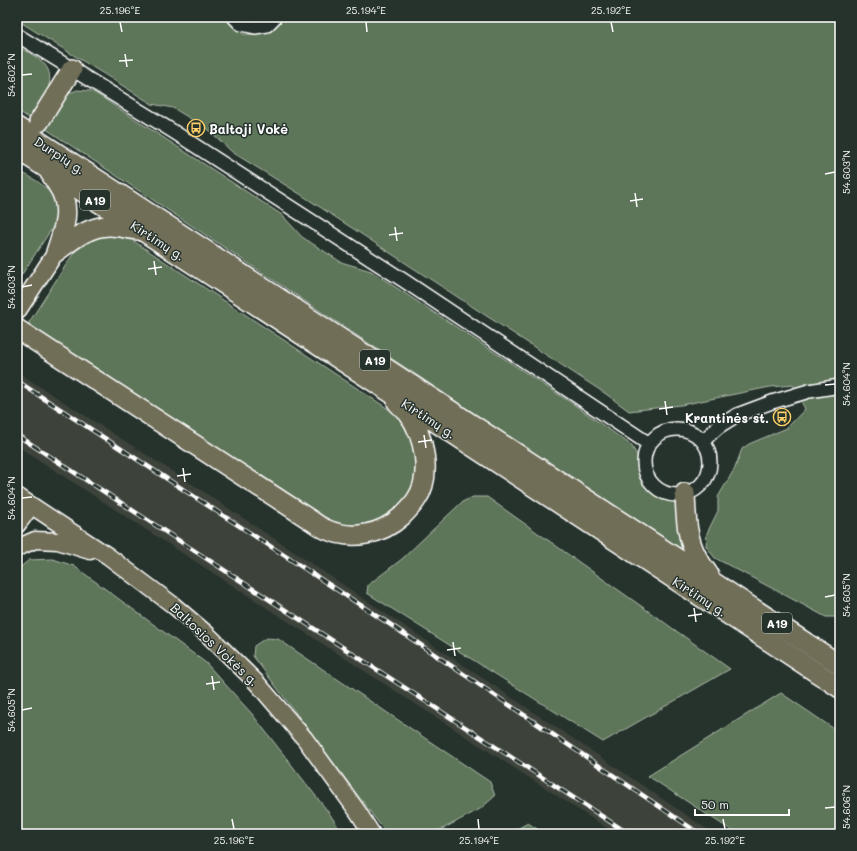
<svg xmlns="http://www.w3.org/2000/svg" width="857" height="851" font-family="Mali,sans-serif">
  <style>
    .built { fill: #3c433a }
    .green { fill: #5d7458; stroke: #aebaac }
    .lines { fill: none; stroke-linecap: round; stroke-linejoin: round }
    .minor-casing { stroke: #fff; stroke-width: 16 }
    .major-casing { stroke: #fff; stroke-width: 19 }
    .highway-casing { stroke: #fff; stroke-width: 22 }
    .minor { stroke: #26332d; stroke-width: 13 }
    .major { stroke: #716e59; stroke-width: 16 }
    .highway { stroke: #716e59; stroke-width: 19 }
    .rail-casing { stroke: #fff; stroke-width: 4.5 }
    .rail { stroke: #26332d; stroke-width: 3; stroke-dasharray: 9; stroke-linecap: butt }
    .ticks { fill: none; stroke: #fff; stroke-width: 1.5 }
    .labels { text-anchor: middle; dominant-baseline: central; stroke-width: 3; stroke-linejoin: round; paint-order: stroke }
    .shield { fill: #26332d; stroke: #bec2c0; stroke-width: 1 }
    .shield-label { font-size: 12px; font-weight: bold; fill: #fff }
    .poi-label { font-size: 13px; font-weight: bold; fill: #fff; stroke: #26332d; text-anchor: start }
    .street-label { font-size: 13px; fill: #fff; stroke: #26332d }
    .neatline { fill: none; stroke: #fff; stroke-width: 1.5 }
    .ticks-label { font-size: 10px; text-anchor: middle; fill: #fff }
  </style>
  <rect width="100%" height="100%" fill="#26332d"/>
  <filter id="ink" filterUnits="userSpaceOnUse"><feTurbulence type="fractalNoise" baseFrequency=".025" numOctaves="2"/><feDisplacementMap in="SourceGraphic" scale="8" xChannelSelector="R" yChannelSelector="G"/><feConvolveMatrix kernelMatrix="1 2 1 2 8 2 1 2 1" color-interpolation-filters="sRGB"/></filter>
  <g filter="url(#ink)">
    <!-- built -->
    <path class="built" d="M 17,372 L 195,486 L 599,756 L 714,834 L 616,834 L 17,446 Z"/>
    <!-- green -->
    <path class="green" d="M 17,17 L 226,17 L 243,34 C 264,36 266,30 281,17 L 840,17 L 840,617 L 826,617 L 715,558 L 706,546 L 707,533 L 718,511 L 718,497 L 735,468 L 742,449 L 749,444 L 787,428 L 805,409 L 793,385 L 770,387 L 681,405 L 629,411 L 606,394 L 300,194 L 232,152 L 209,130 L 173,108 L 152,104 L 17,20 Z
      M 17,46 C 35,57 56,63 48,89 L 29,118 L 17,110 Z
      M 77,90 L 90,91 L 95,93 L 282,215 L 302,237 L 341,262 L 371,271 L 576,406 L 631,445 L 637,455 L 642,477 L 645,484 L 651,491 L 666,499 L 672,500 L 675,502 L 677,506 L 684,550 L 682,551 L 680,550 L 43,127 L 64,97 L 70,93 Z
      M 17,171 C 29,175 49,187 55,200 C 58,207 57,215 56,222 L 17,282 Z
      M 106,232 L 129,238 L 399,416 L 405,422 L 420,466 L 408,501 L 376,527 L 340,528 L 26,327 L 82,240 Z
      M 473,497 L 487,497 L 730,669 L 603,742 L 367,593 L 368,585 L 402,559 L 462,502 Z
      M 53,559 L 74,566 L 206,663 L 252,714 L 329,813 L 343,834 L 17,834 L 17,570 L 29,560 Z
      M 266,638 L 278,639 L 490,782 L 495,796 L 480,809 L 433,834 L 387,834 L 253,656 L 254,646 Z
      M 781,693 L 840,733 L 840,834 L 737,834 L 648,776 Z
      M 528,823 L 545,834 L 508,834 Z"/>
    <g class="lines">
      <defs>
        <path id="minor" d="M 234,17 L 241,24 L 255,27 L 267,25 L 275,17
          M 17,35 L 174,132 L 403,280 L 649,444
          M644 462a33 33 0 1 1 66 0a33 33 0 1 1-66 0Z
          M 703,441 L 718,427 L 737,415 L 772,402 L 809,391 L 840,386"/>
        <path id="major" d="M 17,312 L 56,252
          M 17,496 L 108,556 L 173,605 L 207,634 L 257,683 L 305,739 L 358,812 L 372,834
          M 17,525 L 31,506
          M 17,548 L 35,540 L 58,541 L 90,551"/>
        <path id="highway" d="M 39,122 L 72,69
          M 17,127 L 840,665
          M 17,149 L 382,387 L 840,688
          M 49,171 C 53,178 57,184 61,191 C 71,212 63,231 56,252
          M 56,252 C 72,240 89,226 109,226 C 119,226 128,229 138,230
          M 17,329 L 312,521 C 316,524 321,527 325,529 C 352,541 381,535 402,516 C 407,511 412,506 416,500 C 433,476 424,435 408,413 C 404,409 400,406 397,402
          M 685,493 C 686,515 686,537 697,557 C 700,563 705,569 709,575"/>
      </defs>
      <!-- minor casing -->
      <use href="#minor" class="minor-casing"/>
      <!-- major casing -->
      <use href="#major" class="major-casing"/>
      <!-- highway casing -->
      <use href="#highway" class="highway-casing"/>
      <!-- minor -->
      <use href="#minor" class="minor"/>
      <!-- major -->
      <use href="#major" class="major"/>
      <!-- highway -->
      <use href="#highway" class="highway"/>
      <defs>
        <path id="rail" d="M 17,381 L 391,625 L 700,834
          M 17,435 L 629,834"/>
      </defs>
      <!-- rail casing -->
      <use href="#rail" class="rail-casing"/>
      <!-- rail -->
      <use href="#rail" class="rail"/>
    </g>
  </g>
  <!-- ticks -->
  <path class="ticks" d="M 120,22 L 122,32M 366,22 L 367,32M 611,22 L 613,32M 125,54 L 127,67M 119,61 L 133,60M 22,75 L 32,74M 825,174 L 835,172M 635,193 L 637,207M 630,201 L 643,199M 395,227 L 397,241M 389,235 L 403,233M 154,261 L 156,275M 148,269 L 162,267M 22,287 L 32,285M 825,385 L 835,384M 665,401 L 667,415M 659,409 L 673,407M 424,435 L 426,448M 418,442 L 432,440M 183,468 L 185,482M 177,476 L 191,474M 22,498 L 32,497M 825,597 L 835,595M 694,608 L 696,622M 688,616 L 702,614M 453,642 L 455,656M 447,650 L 461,648M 212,676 L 214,690M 206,684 L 220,682M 22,710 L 32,708M 825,808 L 835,807M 232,819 L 234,829M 478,819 L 479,829M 723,819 L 725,829"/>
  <!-- icons -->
  <defs>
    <symbol id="bus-ring" viewBox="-11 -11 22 22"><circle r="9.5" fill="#26332d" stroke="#ffd166" stroke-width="1.5"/><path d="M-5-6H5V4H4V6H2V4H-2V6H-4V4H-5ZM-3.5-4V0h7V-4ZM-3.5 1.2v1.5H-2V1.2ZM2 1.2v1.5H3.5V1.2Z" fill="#ffd166"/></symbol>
  </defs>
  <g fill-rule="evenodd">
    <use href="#bus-ring" x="186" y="118" width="20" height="20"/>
    <use href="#bus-ring" x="772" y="407" width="20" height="20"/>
  </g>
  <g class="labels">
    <!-- shield labels -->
    <g class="shield">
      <rect x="80" y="190" width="30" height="20" rx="3"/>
      <rect x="360" y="350" width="30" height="20" rx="3"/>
      <rect x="762" y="613" width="30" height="20" rx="3"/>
    </g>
    <g class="shield-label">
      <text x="95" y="200">A19</text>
      <text x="375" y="360">A19</text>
      <text x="777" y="623">A19</text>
    </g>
    <!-- poi labels -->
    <g class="poi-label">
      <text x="209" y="128">Baltoji Vokė</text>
      <text x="769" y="417" text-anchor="end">Krantinės st.</text>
    </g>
    <!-- street labels -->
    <g class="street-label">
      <text transform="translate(60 155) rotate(33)">Durpių g.</text>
      <text transform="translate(158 240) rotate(33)">Kirtimų g.</text>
      <text transform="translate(429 418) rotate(33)">Kirtimų g.</text>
      <text transform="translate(700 596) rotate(33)">Kirtimų g.</text>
      <text transform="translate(215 644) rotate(43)">Baltosios Vokės g.</text>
    </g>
  </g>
  <!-- margin -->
  <rect width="857" height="851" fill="none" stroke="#26332d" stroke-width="44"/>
  <!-- scale -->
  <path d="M695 809v6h94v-6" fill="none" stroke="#ffffff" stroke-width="2"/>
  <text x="701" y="809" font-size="12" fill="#ffffff" stroke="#26332d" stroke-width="3" paint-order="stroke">50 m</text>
  <rect x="22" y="22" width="813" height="807" class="neatline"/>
  <g class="ticks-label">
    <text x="120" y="14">25.196°E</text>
    <text x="366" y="14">25.194°E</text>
    <text x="611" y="14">25.192°E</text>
    <text transform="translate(11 75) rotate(-90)" y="4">54.602°N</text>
    <text transform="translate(846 172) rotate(-90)" y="4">54.603°N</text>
    <text transform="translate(11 287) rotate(-90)" y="4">54.603°N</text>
    <text transform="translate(846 384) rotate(-90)" y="4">54.604°N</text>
    <text transform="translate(11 498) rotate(-90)" y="4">54.604°N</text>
    <text transform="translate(846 595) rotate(-90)" y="4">54.605°N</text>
    <text transform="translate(11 710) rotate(-90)" y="4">54.605°N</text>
    <text transform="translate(846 807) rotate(-90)" y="4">54.606°N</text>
    <text x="234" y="844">25.196°E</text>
    <text x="479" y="844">25.194°E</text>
    <text x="725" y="844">25.192°E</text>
  </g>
</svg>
